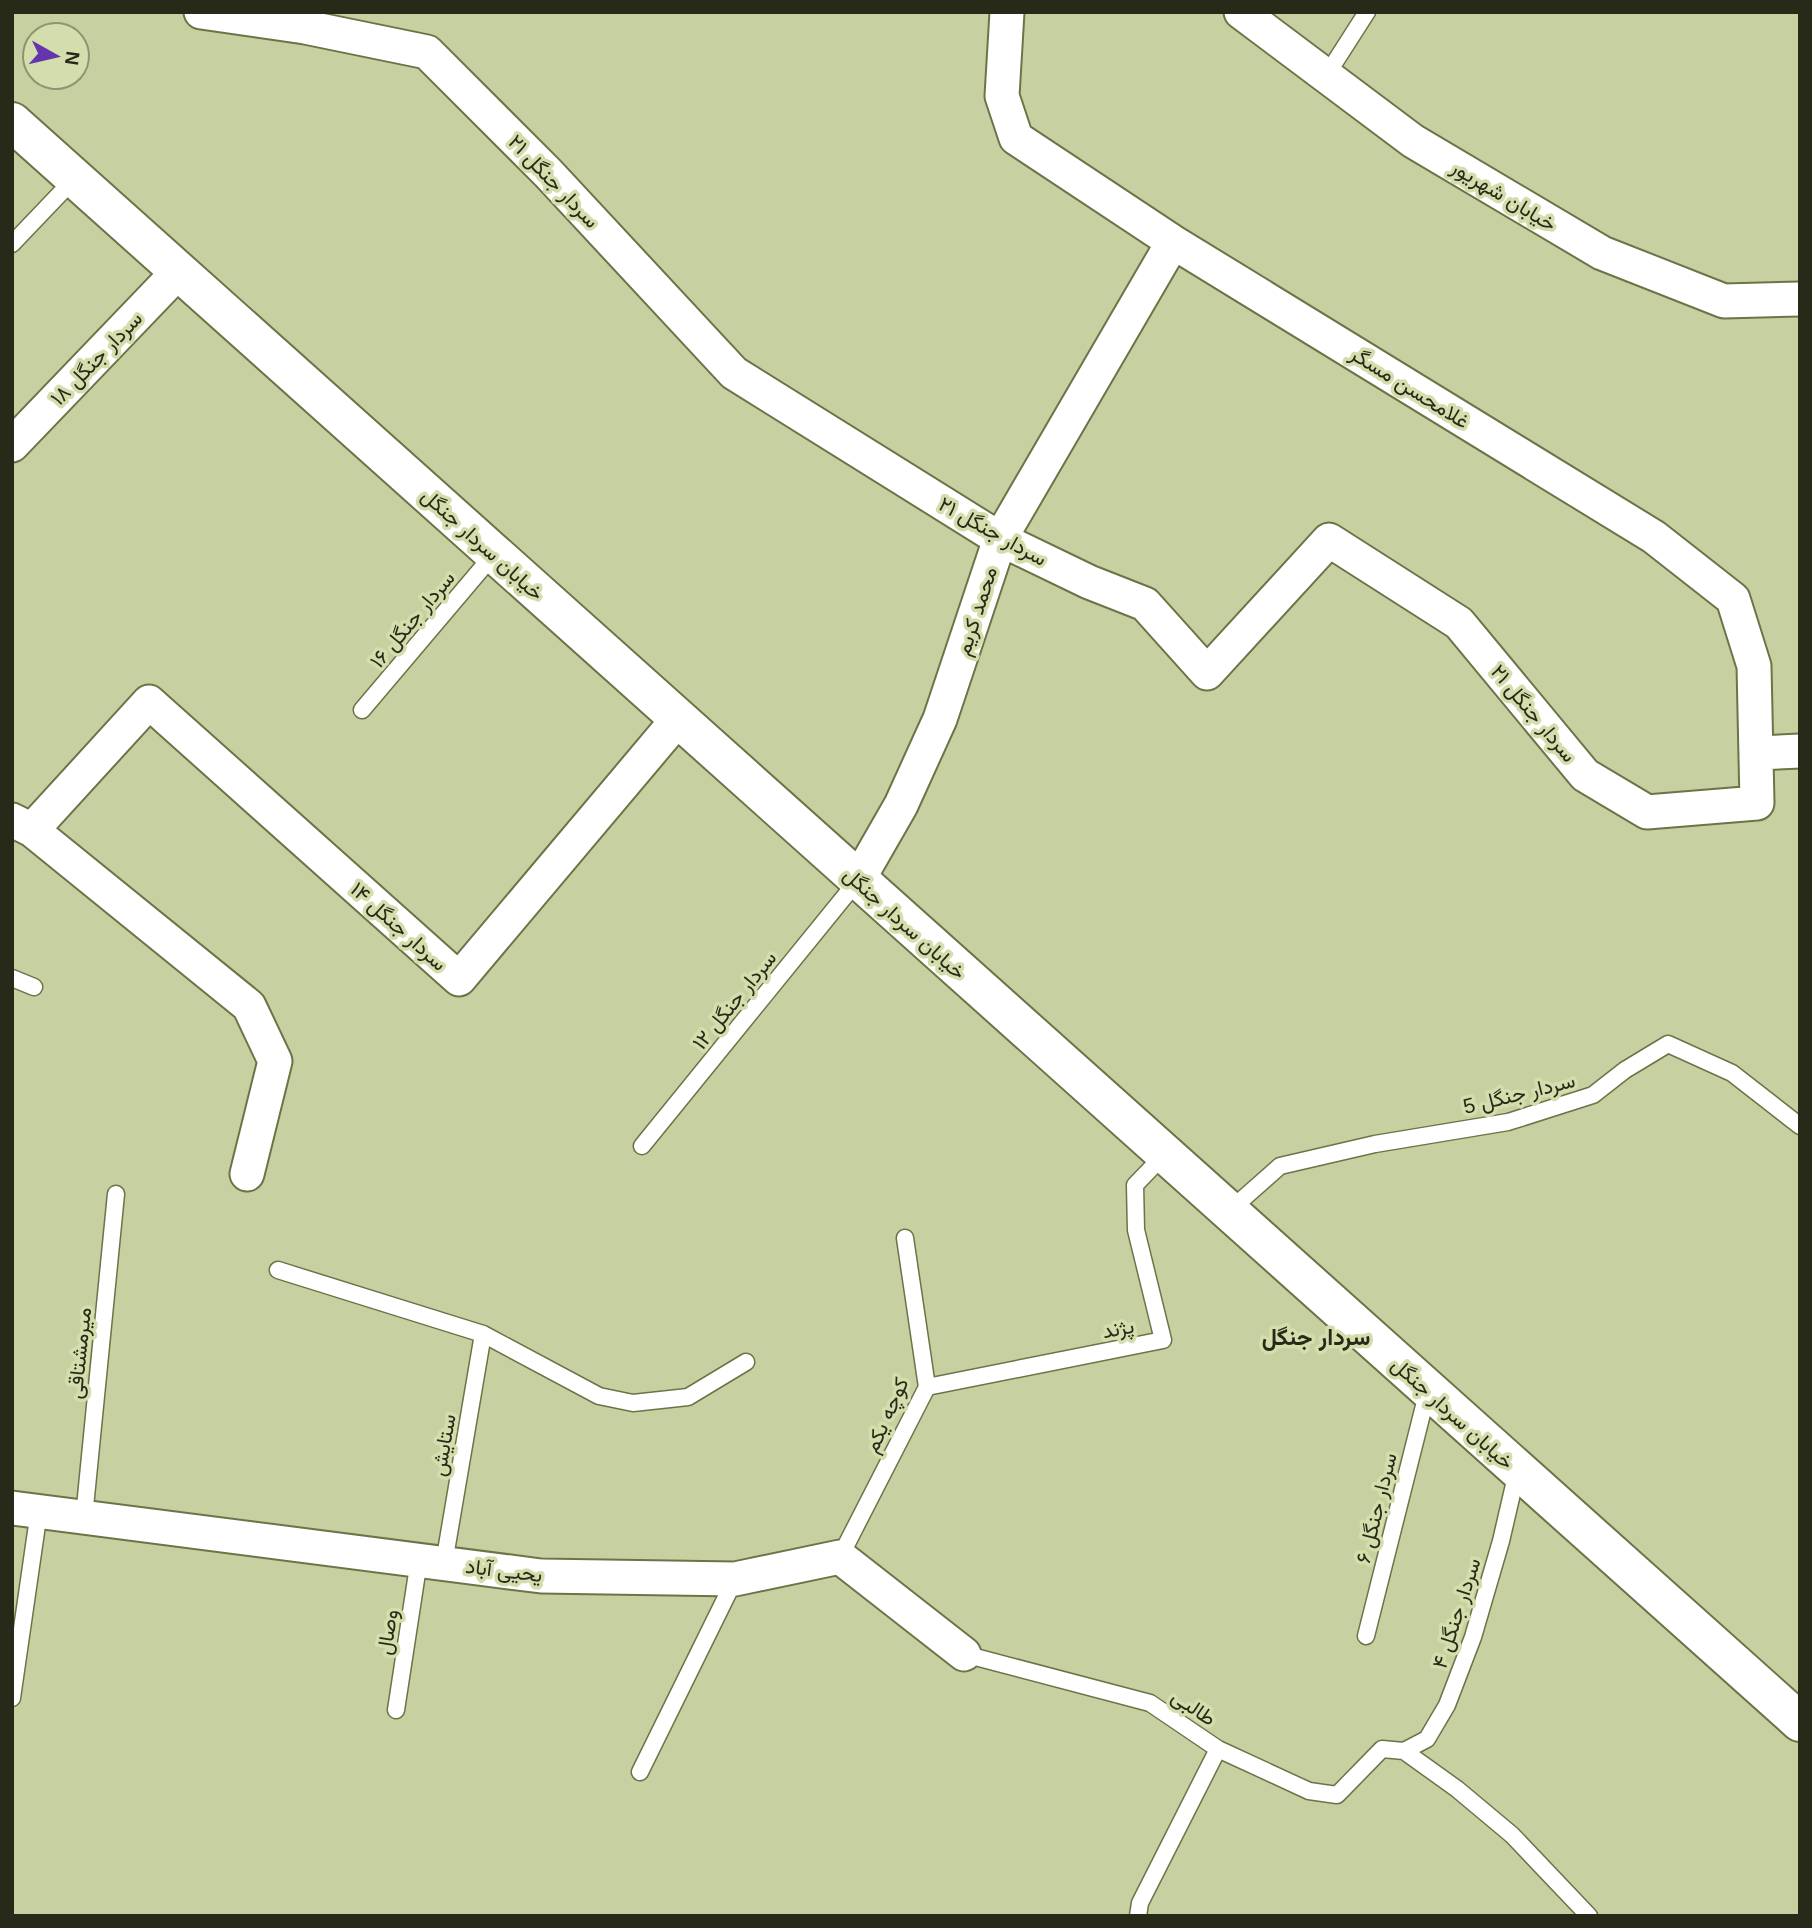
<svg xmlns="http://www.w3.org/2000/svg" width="1812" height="1928" font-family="Helvetica,Vazirmatn,sans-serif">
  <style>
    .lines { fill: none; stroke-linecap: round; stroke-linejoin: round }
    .service-casing { stroke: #6c7347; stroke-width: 19 }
    .minor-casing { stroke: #6c7347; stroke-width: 37 }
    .secondary-casing { stroke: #6c7347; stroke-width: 42 }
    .service { stroke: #fff; stroke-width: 16 }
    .minor { stroke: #fff; stroke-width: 33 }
    .secondary { stroke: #fff; stroke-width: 38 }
    .labels { text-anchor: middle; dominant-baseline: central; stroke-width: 7; stroke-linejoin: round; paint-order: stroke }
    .street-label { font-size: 21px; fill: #272a18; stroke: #d4ddac }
    .neighbourhood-label { font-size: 23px; font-weight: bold; fill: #272a18; stroke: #d4ddac }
  </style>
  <rect width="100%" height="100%" fill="#c7d0a0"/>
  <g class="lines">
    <defs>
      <path id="service" d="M 1326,76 L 1367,12
        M 12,244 L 75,178
        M 362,710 L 494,554
        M 12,978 L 34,987
        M 642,1146 L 858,880
        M 1228,1212 L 1280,1166 L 1375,1144 L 1508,1122 L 1593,1095 L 1625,1070 L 1668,1044 L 1732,1073 L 1800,1126
        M 278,1270 L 483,1334 L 599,1396 L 633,1403 L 688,1397 L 746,1362
        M 927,1387 L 1163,1340 L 1136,1230 L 1135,1185 L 1164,1155
        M 84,1517 L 116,1194
        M 840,1557 L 927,1387 L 905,1238
        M 444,1563 L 483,1334
        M 1366,1636 L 1428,1390
        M 964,1654 L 1150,1703 L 1218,1749 L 1140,1903 L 1138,1916
        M 12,1698 L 39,1511
        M 396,1710 L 419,1560
        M 1218,1749 L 1309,1791 L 1337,1795 L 1382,1749 L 1404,1751 L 1457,1789 L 1512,1835 L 1589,1916
        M 1404,1751 L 1427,1739 L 1447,1705 L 1473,1637 L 1501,1541 L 1517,1472
        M 640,1772 L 735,1579"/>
      <path id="minor" d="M 201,12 L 305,27 L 427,52 L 548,173 L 734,373 L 1000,539 L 1089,582 L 1145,604 L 1207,673 L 1329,540 L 1459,623 L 1585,775 L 1647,812 L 1757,803 L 1754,666 L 1733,599 L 1654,537 L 1173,242 L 1016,138 L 1002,96 L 1007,12
        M 1241,12 L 1413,141 L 1602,253 L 1724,301 L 1800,299
        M 12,445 L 179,271
        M 1757,753 L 1800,751
        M 12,820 L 32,830 L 249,1006 L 275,1061 L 247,1174
        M 32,830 L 149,702 L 459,979 L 678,719
        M 858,880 L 901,805 L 940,719 L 1000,539 L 1173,242
        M 12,1508 L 541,1576 L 735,1579 L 840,1557 L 964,1654"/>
      <path id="secondary" d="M 12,122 L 1800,1722"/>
    </defs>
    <!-- service casing -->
    <use href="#service" class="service-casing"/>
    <!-- minor casing -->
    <use href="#minor" class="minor-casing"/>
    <!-- secondary casing -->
    <use href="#secondary" class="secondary-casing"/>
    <!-- service -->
    <use href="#service" class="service"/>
    <!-- minor -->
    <use href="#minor" class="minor"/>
    <!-- secondary -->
    <use href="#secondary" class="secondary"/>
  </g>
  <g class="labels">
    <!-- street labels -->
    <g class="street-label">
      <text transform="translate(554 181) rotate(46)">سردار جنگل ۲۱</text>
      <text transform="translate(1504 195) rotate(31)">خیابان شهریور</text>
      <text transform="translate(96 358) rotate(-46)">سردار جنگل ۱۸</text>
      <text transform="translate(1410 387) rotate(32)">غلامحسن مسگر</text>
      <text transform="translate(993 531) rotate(29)">سردار جنگل ۲۱</text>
      <text transform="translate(483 544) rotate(42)">خیابان سردار جنگل</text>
      <text transform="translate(976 611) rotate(-72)">محمد کریم</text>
      <text transform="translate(412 619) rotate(-50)">سردار جنگل ۱۶</text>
      <text transform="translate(1534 713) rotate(50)">سردار جنگل ۲۱</text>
      <text transform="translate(905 923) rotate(42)">خیابان سردار جنگل</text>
      <text transform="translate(399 926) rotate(42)">سردار جنگل ۱۴</text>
      <text transform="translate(734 1000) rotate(-51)">سردار جنگل ۱۲</text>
      <text transform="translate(1519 1093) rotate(-14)">سردار جنگل 5</text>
      <text transform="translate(1118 1328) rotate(-11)">پژند</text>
      <text transform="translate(79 1353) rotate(-84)">میرمشتاقی</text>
      <text transform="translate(1453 1413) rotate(42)">خیابان سردار جنگل</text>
      <text transform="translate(886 1415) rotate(-66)">کوچه یکم</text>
      <text transform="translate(443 1445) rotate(-80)">ستایش</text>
      <text transform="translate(1376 1508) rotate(-76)">سردار جنگل ۶</text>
      <text transform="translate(504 1570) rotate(7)">یحیی آباد</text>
      <text transform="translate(1456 1613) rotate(-72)">سردار جنگل ۴</text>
      <text transform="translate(387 1632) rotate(-81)">وصال</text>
      <text transform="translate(1194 1707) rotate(34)">طالبی</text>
    </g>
    <!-- neighbourhood labels -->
    <g class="neighbourhood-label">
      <text x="1316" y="1337">سردار جنگل</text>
    </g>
  </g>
  <!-- border -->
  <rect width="1812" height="1928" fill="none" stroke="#272a18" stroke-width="28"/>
  <!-- north arrow -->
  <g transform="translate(56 56) rotate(98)"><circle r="33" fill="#d4ddac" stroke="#8f9571" stroke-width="2"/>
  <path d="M0-5L12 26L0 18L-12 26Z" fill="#6435ad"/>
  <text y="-10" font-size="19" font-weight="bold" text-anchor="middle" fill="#272a18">N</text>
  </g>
</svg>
